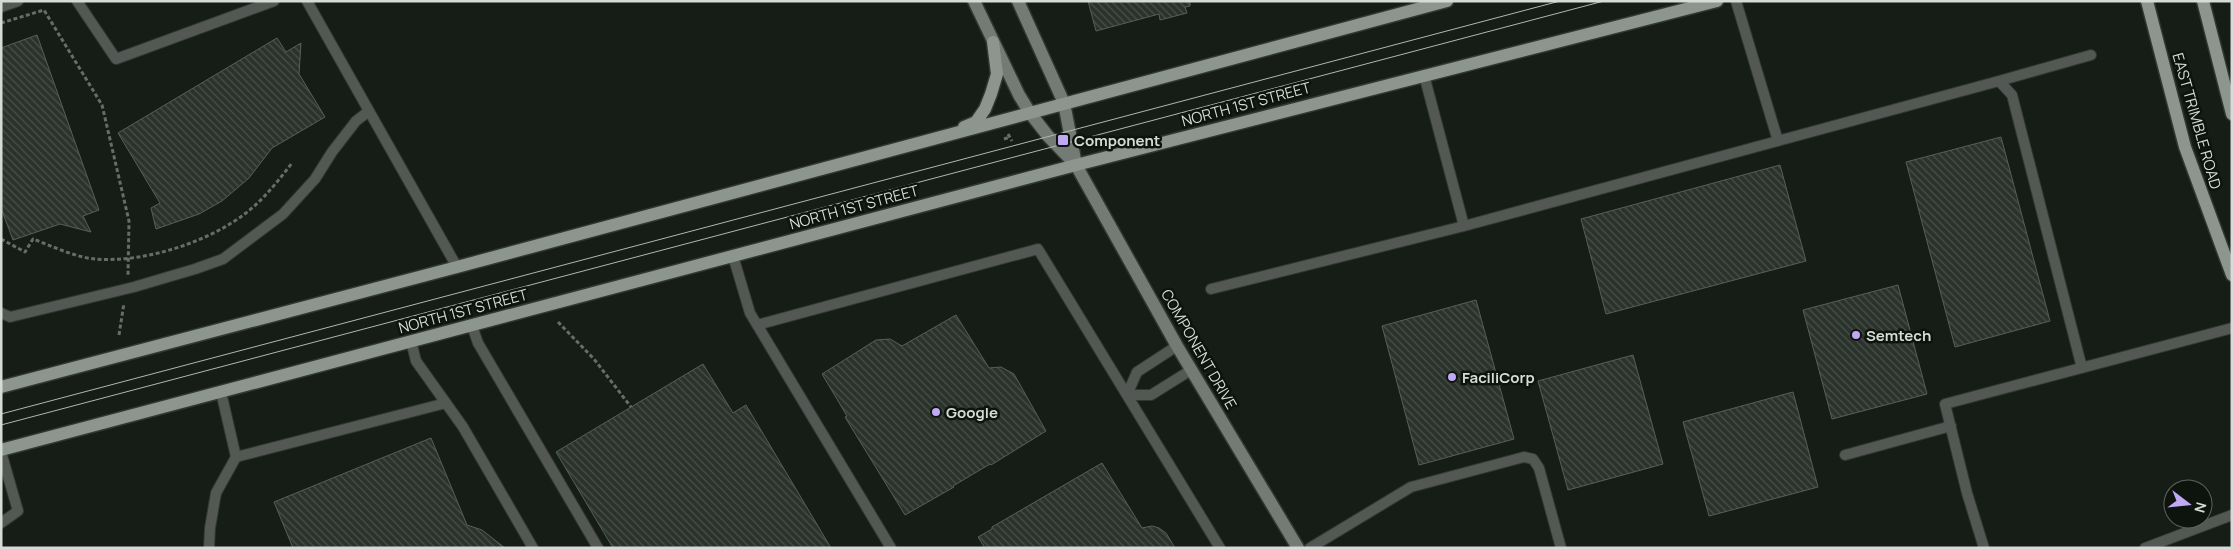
<svg xmlns="http://www.w3.org/2000/svg" width="2233" height="549" font-family="Manrope,sans-serif">
  <style>
    .building { fill: url(#building-back-hatch); stroke: #566057 }
    .lines { fill: none; stroke-linecap: round; stroke-linejoin: round }
    .lane-casing { stroke: #303831; stroke-width: 12 }
    .secondary-casing { stroke: #303831; stroke-width: 15 }
    .primary-casing { stroke: #303831; stroke-width: 15 }
    .path { stroke: #666d67; stroke-width: 3; stroke-dasharray: 4 2.5; stroke-linecap: butt }
    .lane { stroke: #545854; stroke-width: 10 }
    .secondary { stroke: #747b75; stroke-width: 12 }
    .primary { stroke: #8d968e; stroke-width: 12 }
    .tram { stroke: #b0b7b1; stroke-width: 1 }
    .poi-dot { fill: #c0a8f4; stroke: #0c140d; stroke-width: 2 }
    .labels { text-anchor: middle; dominant-baseline: central; stroke-width: 5; stroke-linejoin: round; paint-order: stroke }
    .street-label { font-size: 15px; fill: #d5dbd6; stroke: #0c140d }
    .poi-label { font-size: 15px; font-weight: bold; fill: #d5dbd6; stroke: #0c140d; text-anchor: start }
  </style>
  <defs>
    <pattern id="building-back-hatch" width="6" height="6" patternUnits="userSpaceOnUse" patternTransform="scale(1.25)"><rect width="6" height="6" fill="#2a332b"/><path d="M-1 5l2 2M0 0l6 6M5-1l2 2" fill="none" stroke="#485049"/></pattern>
  </defs>
  <rect width="100%" height="100%" fill="#151d16"/>
  <!-- building -->
  <path class="building" d="M 1088,1 L 1190,1 L 1190,6 L 1185,7 L 1187,13 L 1160,20 L 1159,14 L 1096,31 Z
    M 37,35 L 99,210 L 83,216 L 91,232 L 60,224 L 13,240 L 1,208 L 1,48 Z
    M 277,38 L 286,52 L 301,43 L 299,74 L 325,117 L 272,148 L 249,178 L 222,201 L 199,214 L 156,229 L 151,208 L 160,203 L 118,133 Z
    M 2001,137 L 2050,321 L 1955,347 L 1906,162 Z
    M 1780,165 L 1806,261 L 1606,314 L 1581,219 Z
    M 1898,285 L 1927,394 L 1832,419 L 1803,310 Z
    M 1476,300 L 1514,439 L 1419,465 L 1382,326 Z
    M 956,315 L 989,368 L 1001,367 L 1014,374 L 1046,431 L 991,465 L 990,464 L 953,486 L 954,487 L 905,515 L 845,417 L 847,416 L 822,374 L 876,340 L 890,339 L 902,346 Z
    M 1633,355 L 1663,464 L 1568,490 L 1538,381 Z
    M 703,364 L 733,413 L 746,405 L 831,548 L 613,548 L 556,452 Z
    M 1793,392 L 1818,487 L 1709,516 L 1683,422 Z
    M 431,438 L 467,525 L 482,530 L 505,548 L 293,548 L 274,502 Z
    M 1102,463 L 1142,528 L 1152,526 L 1159,528 L 1166,533 L 1175,548 L 985,548 L 978,537 L 992,529 L 992,527 Z"/>
  <g class="lines">
    <defs>
      <path id="lane" d="M 77,1 L 116,59 L 274,1
        M 307,1 L 457,267
        M 1736,1 L 1778,141
        M 1,7 L 18,1
        M 1424,75 L 1464,226
        M 1999,81 L 2091,55
        M 733,256 L 750,313 L 891,548
        M 1211,289 L 1464,226 L 1999,81 L 2012,95 L 2082,368
        M 1,313 L 10,317 L 134,287 L 195,269 L 223,259 L 283,214 L 315,179 L 332,152 L 356,121 L 369,111
        M 757,325 L 1038,249 L 1220,548
        M 472,326 L 478,343 L 598,548
        M 411,341 L 416,361 L 463,427 L 533,548
        M 1177,346 L 1137,372 L 1127,395 L 1151,395 L 1191,370
        M 1,452 L 18,511 L 1,523
        M 1845,455 L 1951,426
        M 236,457 L 446,403
        M 209,548 L 210,528 L 216,493 L 236,457 L 221,392
        M 1310,548 L 1411,487 L 1524,457 L 1533,459 L 1539,468 L 1561,548
        M 1984,548 L 1967,493 L 1945,404 L 2232,328
        M 2145,548 L 2232,515"/>
      <path id="secondary" d="M 974,1 L 1019,95 L 1030,113 L 1048,136 L 1076,165 L 1177,346 L 1298,548
        M 1018,1 L 1064,103 L 1076,165"/>
      <path id="primary" d="M 2147,1 L 2185,147 L 2232,275
        M 2203,1 L 2232,114
        M 964,127 L 976,122 L 985,109 L 991,94 L 997,74 L 993,42
        M 1,387 L 457,267 L 1447,1
        M 1,450 L 1076,165 L 1717,1"/>
    </defs>
    <!-- lane casing -->
    <use href="#lane" class="lane-casing"/>
    <!-- secondary casing -->
    <use href="#secondary" class="secondary-casing"/>
    <!-- primary casing -->
    <use href="#primary" class="primary-casing"/>
    <!-- path -->
    <path class="path" d="M 1,23 L 44,10 L 102,105 L 129,221 L 128,275
      M 1008,134 L 1012,141
      M 1004,139 L 1010,137
      M 1,239 L 25,252 L 33,239 C 52,246 74,257 95,259 C 143,263 207,243 246,213 C 264,199 278,181 292,163
      M 558,322 L 594,359 L 631,407
      M 119,335 L 124,303"/>
    <!-- lane -->
    <use href="#lane" class="lane"/>
    <!-- secondary -->
    <use href="#secondary" class="secondary"/>
    <!-- primary -->
    <use href="#primary" class="primary"/>
    <!-- tram -->
    <path class="tram" d="M 1,414 L 1560,1
      M 1,425 L 1604,1"/>
  </g>
  <!-- markers -->
  <g class="poi-dot">
    <rect x="1057" y="134" width="12" height="12" rx="2.5"/>
    <circle cx="1856" cy="335" r="5"/>
    <circle cx="1452" cy="377" r="5"/>
    <circle cx="936" cy="412" r="5"/>
  </g>
  <g class="labels">
    <!-- street labels -->
    <g class="street-label">
      <text transform="translate(1246 104) rotate(-15)">NORTH 1ST STREET</text>
      <text transform="translate(2197 121) rotate(74)">EAST TRIMBLE ROAD</text>
      <text transform="translate(854 207) rotate(-15)">NORTH 1ST STREET</text>
      <text transform="translate(463 311) rotate(-15)">NORTH 1ST STREET</text>
      <text transform="translate(1199 349) rotate(60)">COMPONENT DRIVE</text>
    </g>
    <!-- poi labels -->
    <g class="poi-label">
      <text x="1074" y="140">Component</text>
      <text x="1866" y="335">Semtech</text>
      <text x="1462" y="377">FaciliCorp</text>
      <text x="946" y="412">Google</text>
    </g>
  </g>
  <!-- border -->
  <rect width="2233" height="549" fill="none" stroke="#d5dbd6" stroke-width="5"/>
  <!-- north arrow -->
  <g transform="translate(2188 504) rotate(106)"><circle r="24" fill="#0c140d" stroke="#5c645d"/>
  <path d="M0-4L9 19L0 12L-9 19Z" fill="#c0a8f4"/>
  <text y="-8" font-size="14" font-weight="bold" text-anchor="middle" fill="#d5dbd6">N</text>
  </g>
</svg>
